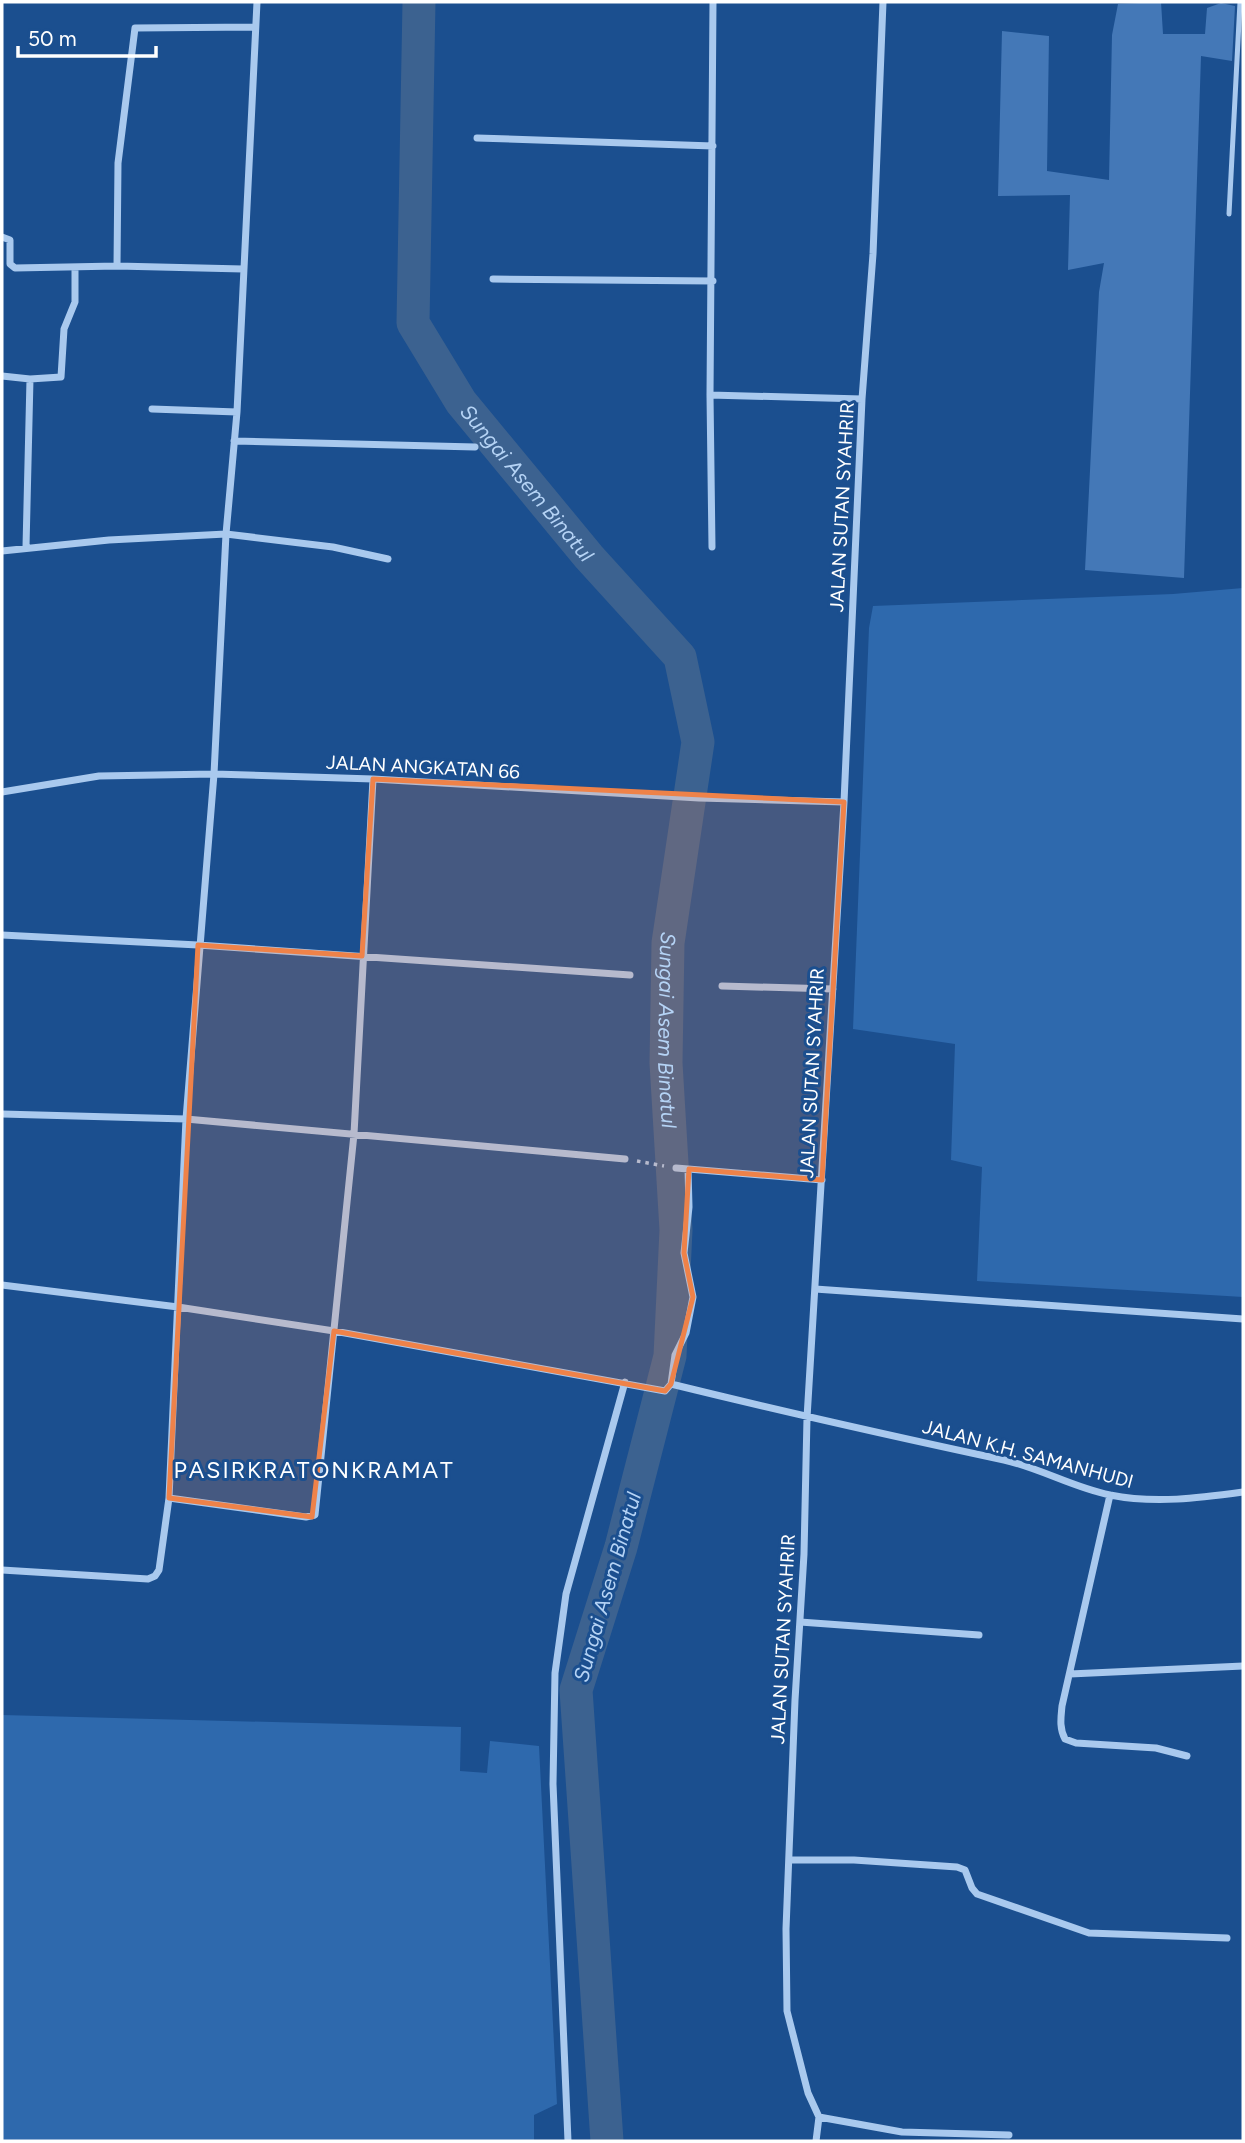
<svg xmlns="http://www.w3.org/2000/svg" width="1245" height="2143" font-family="Figtree,sans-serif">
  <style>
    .green { fill: #2e69ad }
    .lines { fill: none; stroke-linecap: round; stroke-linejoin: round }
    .river { stroke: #3c6290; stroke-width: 33 }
    .building { fill: #4478b7 }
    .path { stroke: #a9c9ee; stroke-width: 3.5; stroke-dasharray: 3.5 5; stroke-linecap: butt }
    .service { stroke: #a9c9ee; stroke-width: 5 }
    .minor { stroke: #a9c9ee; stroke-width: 7 }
    .marked { fill: #ee8249; fill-opacity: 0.2; stroke: #ee8249; stroke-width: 5; stroke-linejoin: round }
    .labels { text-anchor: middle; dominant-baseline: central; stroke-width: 6; stroke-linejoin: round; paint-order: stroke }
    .street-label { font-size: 19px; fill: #fff; stroke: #1b4f8f }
    .water-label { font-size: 21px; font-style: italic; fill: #b5d3f5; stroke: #1b4f8f }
    .quarter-label { font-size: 23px; letter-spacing: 2px; fill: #fff; stroke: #1b4f8f }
  </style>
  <rect width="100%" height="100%" fill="#1b4f8f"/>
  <!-- green -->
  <path class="green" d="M 1243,588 L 1243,1297 L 977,1281 L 982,1167 L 951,1160 L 955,1044 L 853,1029 L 869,628 L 873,606 L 1173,594 Z
    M 2,1715 L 461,1727 L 460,1771 L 487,1773 L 490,1741 L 539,1746 L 557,2104 L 534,2115 L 534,2141 L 2,2141 Z"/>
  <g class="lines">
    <!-- river -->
    <path class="river" id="s1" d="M 419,2 L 413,323 L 461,402 L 589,557 L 680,657 L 698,742 L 668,943 L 666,1063 L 676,1230 L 670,1356 L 621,1547 L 576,1690 L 607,2141"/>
  </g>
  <!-- building -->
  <path class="building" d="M 1161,2 L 1163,34 L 1205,34 L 1207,8 L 1221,3 L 1235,6 L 1232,61 L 1201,56 L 1184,578 L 1085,570 L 1099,292 L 1104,263 L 1068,270 L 1070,195 L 998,196 L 1002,31 L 1049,36 L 1047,171 L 1109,180 L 1112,35 L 1118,4 Z"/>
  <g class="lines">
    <!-- path -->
    <path class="path" d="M 637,1161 L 664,1166"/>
    <!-- service -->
    <path class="service" d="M 1229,214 L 1240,2"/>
    <!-- minor -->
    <path class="minor" d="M 713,2 L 710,395 L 862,399
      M 477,138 L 713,146
      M 2,237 L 10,240 L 10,264 L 15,268 L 117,266 L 243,269
      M 117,266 L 118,163 L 135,28 L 255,27
      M 493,279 L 713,281
      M 2,376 L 30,379 L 61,377 L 64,329 L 75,302 L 75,268
      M 710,395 L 712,547
      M 152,409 L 237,412
      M 234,441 L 475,447
      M 26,547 L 30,379
      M 2,551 L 109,540 L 226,534 L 333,547 L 388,559
      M 2,792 L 99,776 L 214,774 L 373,779 L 699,798 L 844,802
      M 2,935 L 198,945 L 630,975
      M 722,986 L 833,989
      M 2,1114 L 186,1119 L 625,1159
      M 676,1168 L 822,1180
      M 2,1285 L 178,1307 L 334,1331 L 665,1391 L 671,1384 C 781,1411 892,1436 1004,1460 C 1040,1468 1074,1488 1110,1495 C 1155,1504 1199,1498 1243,1492
      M 815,1289 L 1243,1319
      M 671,1384 L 675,1355 L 686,1333 L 693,1297 L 684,1253 L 689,1207 L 688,1169
      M 1110,1495 L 1062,1706 C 1061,1717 1059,1728 1065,1739 L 1076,1743 L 1156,1748 L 1187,1756
      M 169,1498 L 306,1517 L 315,1515 L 354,1134 L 373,779
      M 2,1570 L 148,1579 L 155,1576 L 159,1570 L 169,1498 L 186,1119 L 214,774 L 226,534 L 237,412 L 257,2
      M 800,1622 L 979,1635
      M 1070,1674 L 1243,1666
      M 790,1860 L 854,1860 L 957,1867 L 965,1870 L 972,1888 L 977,1894 L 1089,1933 L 1227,1938
      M 819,2117 L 902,2132 L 1009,2135
      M 568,2141 L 553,1784 L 555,1673 L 566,1594 L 625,1382
      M 816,2141 L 819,2117 L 808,2093 L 787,2011 L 786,1929 L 795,1700 L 804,1554 L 807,1418 L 844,802 L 862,399 L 873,254 L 883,2"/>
  </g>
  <!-- marked area -->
  <path class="marked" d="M 373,779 L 844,802 L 822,1180 L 689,1169 L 684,1253 L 693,1297 L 671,1384 L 665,1391 L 334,1331 L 312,1517 L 169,1498 L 198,945 L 362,956 Z"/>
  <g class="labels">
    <!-- street labels -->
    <g class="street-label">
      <text transform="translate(842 507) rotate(-87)">JALAN SUTAN SYAHRIR</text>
      <text transform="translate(423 767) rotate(3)">JALAN ANGKATAN 66</text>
      <text transform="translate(812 1073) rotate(-87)">JALAN SUTAN SYAHRIR</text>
      <text transform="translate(1028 1454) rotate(15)">JALAN K.H. SAMANHUDI</text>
      <text transform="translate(783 1639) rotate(-87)">JALAN SUTAN SYAHRIR</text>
    </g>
    <!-- water labels -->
    <g class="water-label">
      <text stroke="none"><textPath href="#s1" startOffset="518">Sungai Asem Binatul</textPath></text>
      <text stroke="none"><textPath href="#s1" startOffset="1127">Sungai Asem Binatul</textPath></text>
      <text transform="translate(607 1587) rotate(-74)">Sungai Asem Binatul</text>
    </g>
    <!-- quarter labels -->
    <g class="quarter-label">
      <text x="314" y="1470">PASIRKRATONKRAMAT</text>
    </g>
  </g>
  <!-- border -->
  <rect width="1245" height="2143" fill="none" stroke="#ffffff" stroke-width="7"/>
  <!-- scale -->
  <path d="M18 46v10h138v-10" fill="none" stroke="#ffffff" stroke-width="3.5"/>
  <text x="28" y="46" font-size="21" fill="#ffffff" stroke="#1b4f8f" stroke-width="5" paint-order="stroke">50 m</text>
</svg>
